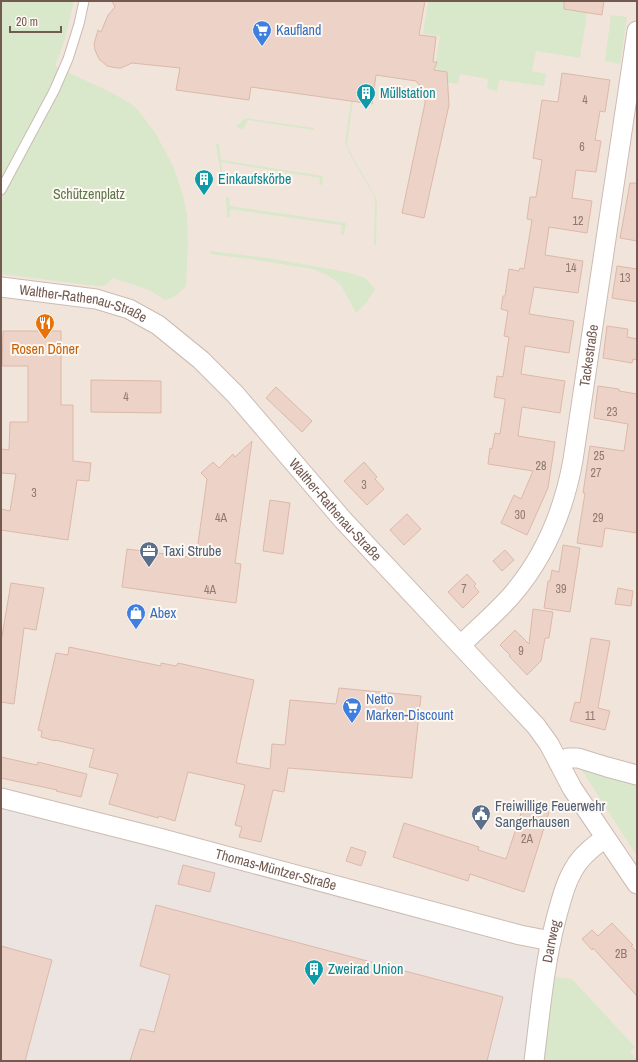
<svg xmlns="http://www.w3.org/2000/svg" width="638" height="1062" font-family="'Archivo Narrow',sans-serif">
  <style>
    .residential { fill: #f1e5db }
    .industrial { fill: #ebe4e1 }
    .green { fill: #d9e7cb }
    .building { fill: #ecd2c7; stroke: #ddb8a9 }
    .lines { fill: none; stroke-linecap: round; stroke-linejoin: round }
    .lane-casing { stroke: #ccbbb3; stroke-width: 11 }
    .street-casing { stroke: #ccbbb3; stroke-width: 21 }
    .lane { stroke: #fff; stroke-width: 9 }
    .street { stroke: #fff; stroke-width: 19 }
    .labels { text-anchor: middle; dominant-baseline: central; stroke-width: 4; stroke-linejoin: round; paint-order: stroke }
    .number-label { font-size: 12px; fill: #91786e }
    .shop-label { font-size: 14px; fill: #366cbe; stroke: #fdf8f2; text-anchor: start }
    .culture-label { font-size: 14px; fill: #0d838f; stroke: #fdf8f2; text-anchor: start }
    .park-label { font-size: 14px; fill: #5d774b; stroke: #fdf8f2 }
    .street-label { font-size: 14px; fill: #735a51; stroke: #fdf8f2 }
    .food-label { font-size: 14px; fill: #c56008; stroke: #fdf8f2 }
    .service-label { font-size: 14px; fill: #4e5e75; stroke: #fdf8f2; text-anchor: start }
  </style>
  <rect width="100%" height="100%" fill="#faf3ec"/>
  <!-- residential -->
  <path class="residential" d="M 1,1 L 637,1 L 637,1061 L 1,1061 Z"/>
  <!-- industrial -->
  <path class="industrial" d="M 1,807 L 134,838 L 540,953 L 525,1061 L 1,1061 Z"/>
  <!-- green -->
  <path class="green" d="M 1,1 L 74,1 L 65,39 L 55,66 L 112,93 L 130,103 L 138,110 L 156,134 L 173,166 L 183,195 L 187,216 L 188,242 L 186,286 C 180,293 174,298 165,300 L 149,290 L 113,278 L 104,286 L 96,286 L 1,274 Z
    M 428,1 L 589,1 L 580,58 L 536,51 L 532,71 L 546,74 L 544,86 L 499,80 L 497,91 L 487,89 L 488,79 L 460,74 L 458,84 L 445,82 L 441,74 L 435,66 L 440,36 L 423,34 Z
    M 611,15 L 627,17 L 620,64 L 605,61 Z
    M 351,101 L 353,101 L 347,144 L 349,150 L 374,194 L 377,200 L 376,245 L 374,245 L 375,200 L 373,194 L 348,151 L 345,142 Z
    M 246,118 L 314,128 L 314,130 L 248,120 L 243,130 L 236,126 Z
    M 219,143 L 221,160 L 323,176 L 322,185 L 319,185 L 320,178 L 221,162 L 223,176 L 221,176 L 216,144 Z
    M 226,197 L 229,198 L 230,206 L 346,223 L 344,235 L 341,234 L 342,225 L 230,209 L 230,217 L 227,217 Z
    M 210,251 L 267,258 L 347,272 L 365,278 L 375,289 L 367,302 L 356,313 L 341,285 L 327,275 L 313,269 L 250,259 L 210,254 Z
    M 580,767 L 637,786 L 637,856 Z
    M 555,977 L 572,979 L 635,1047 L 630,1052 L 637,1061 L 542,1061 Z"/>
  <!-- building -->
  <path class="building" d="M 112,1 L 425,1 L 419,35 L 436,37 L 433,62 L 437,62 L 434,70 L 447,72 L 449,105 L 424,218 L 402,213 L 425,103 L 425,96 L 423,90 L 416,81 L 376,75 L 372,104 L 251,87 L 249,100 L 176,90 L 180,68 L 132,63 L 121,68 L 117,68 L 107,66 L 99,59 L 95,50 L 94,44 L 98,30 L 101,32 L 108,15 L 115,7 Z
    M 564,1 L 604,1 L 602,15 L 564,9 Z
    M 562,73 L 610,80 L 605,112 L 600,111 L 595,140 L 601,141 L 596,172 L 576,170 L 572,198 L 592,201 L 587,233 L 549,227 L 545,255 L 583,261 L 578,293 L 534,287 L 529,314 L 574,321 L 569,353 L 525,346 L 521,374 L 565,381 L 560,413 L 522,407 L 518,436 L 555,442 L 548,488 L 527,535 L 501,523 L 514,495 L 521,499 L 533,471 L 488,464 L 490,448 L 492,449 L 495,433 L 500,434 L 505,401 L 505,399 L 494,397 L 497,376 L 503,377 L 509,337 L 504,336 L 508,311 L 501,309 L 503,296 L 505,296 L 509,269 L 519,271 L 520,268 L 524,269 L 532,220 L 527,219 L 530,197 L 536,197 L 542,160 L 533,158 L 542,100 L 558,102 Z
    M 630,183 L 637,183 L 637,241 L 620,238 Z
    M 617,266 L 637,269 L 637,302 L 612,298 Z
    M 607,326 L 628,329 L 627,337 L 637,339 L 637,360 L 633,359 L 632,363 L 603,358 Z
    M 3,331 L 61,331 L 61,405 L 73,405 L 73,461 L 91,463 L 89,481 L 77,480 L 68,540 L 1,530 L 1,509 L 10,511 L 16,474 L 1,473 L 1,449 L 9,450 L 10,422 L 28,422 L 28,366 L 2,366 Z
    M 91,380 L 161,381 L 161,413 L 91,412 Z
    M 598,386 L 619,389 L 619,391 L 637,394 L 637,533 L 605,528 L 602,547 L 577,543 L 585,493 L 583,493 L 590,446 L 624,451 L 628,424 L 594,418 Z
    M 276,387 L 312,421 L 302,432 L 266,398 Z
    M 252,441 L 235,563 L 241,564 L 236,603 L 122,587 L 127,549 L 196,558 L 207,479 L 201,473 L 213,462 L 219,468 L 233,454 L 235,457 Z
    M 364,462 L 377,477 L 375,479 L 384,489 L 367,505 L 344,481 Z
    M 270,500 L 290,503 L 283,554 L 263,551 Z
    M 407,514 L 421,529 L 404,545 L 390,530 Z
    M 563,545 L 580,548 L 570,612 L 544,608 L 548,581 L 550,581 L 552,570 L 559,572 Z
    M 505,550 L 514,560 L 502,571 L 493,561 Z
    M 467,574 L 476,584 L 474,586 L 479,592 L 463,608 L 448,592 Z
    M 11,583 L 44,588 L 36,630 L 24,628 L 14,704 L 1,702 L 1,642 Z
    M 618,588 L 633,591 L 631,606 L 615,604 Z
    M 533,609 L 553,612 L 549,638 L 545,638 L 541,661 L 527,675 L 509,656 L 510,655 L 500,645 L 515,630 L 529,644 Z
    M 591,638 L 610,641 L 598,708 L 610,711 L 605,730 L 570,721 L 575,702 L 580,703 Z
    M 69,647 L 161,666 L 161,663 L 176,666 L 178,663 L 254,680 L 236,763 L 270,769 L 272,744 L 285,745 L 290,700 L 336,704 L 339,688 L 421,696 L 412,778 L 288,768 L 284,792 L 273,790 L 261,842 L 239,837 L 242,827 L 235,825 L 245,785 L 188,772 L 175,821 L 159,816 L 158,818 L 109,804 L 118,774 L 89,767 L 94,749 L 55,740 L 55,741 L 41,737 L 42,731 L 38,730 L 56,653 L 68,655 Z
    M 1,757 L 37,765 L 38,762 L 87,774 L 81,797 L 56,791 L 57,790 L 1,778 Z
    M 524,804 L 549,812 L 524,892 L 470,874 L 468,881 L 393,857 L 404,823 L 479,847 L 478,850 L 506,859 Z
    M 351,847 L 366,852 L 361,866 L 346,861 Z
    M 183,865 L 215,873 L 210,892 L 178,884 Z
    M 156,905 L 503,997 L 487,1061 L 130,1061 L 140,1029 L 154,1032 L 170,975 L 140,966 Z
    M 612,923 L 633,945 L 631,946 L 637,952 L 637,996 L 593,948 L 592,950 L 582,939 L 592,930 L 598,936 Z
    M 1,946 L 52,960 L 25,1061 L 1,1061 Z"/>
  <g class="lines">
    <defs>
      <path id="lane" d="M 1,190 L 54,91 L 68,59 L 74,40 L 79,24 L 84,1"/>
      <g id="street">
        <path id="s1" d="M 1,287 L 96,299 L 129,309 L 158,325 L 201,360 L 235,394 L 343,520 L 536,726 L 549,744 L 572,788 L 637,884"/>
        <path id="s2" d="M 461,645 C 477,629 495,614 511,596 C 545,557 564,510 573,460 L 637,31"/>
        <path d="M 559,762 L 568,758 L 578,758 L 607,767 L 637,775"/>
        <path id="s3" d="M 1,798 L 159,838 L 520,935 L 551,941"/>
        <path id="s4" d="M 534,1061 C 540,1014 544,965 556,919 C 561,901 565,883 575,867 C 582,855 594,846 605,838"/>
      </g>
    </defs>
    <!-- lane casing -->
    <use href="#lane" class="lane-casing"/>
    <!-- street casing -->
    <use href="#street" class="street-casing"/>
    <!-- lane -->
    <use href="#lane" class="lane"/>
    <!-- street -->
    <use href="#street" class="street"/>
  </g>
  <!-- icons -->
  <defs>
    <symbol id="supermarket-pin" viewBox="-11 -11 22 30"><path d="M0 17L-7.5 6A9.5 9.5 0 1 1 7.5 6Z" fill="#3f7fe0" stroke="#fdf8f2"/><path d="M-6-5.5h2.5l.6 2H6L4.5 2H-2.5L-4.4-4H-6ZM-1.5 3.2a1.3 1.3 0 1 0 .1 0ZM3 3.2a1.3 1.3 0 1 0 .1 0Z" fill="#fff"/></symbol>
    <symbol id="building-pin" viewBox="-11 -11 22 30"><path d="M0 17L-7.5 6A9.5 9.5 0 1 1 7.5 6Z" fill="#0f9aa8" stroke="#fdf8f2"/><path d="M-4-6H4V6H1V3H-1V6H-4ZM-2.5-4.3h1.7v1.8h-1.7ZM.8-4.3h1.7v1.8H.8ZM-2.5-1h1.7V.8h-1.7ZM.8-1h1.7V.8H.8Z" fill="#fff"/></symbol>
    <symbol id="restaurant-pin" viewBox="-11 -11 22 30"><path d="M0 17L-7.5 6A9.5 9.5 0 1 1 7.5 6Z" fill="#e8710a" stroke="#fdf8f2"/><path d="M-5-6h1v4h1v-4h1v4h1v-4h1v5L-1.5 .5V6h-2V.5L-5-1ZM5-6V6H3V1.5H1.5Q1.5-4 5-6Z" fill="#fff"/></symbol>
    <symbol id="office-pin" viewBox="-11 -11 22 30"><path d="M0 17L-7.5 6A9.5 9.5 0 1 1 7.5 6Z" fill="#5c6f8a" stroke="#fdf8f2"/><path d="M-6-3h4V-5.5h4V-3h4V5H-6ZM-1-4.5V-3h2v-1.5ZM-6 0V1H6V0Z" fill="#fff"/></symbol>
    <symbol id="shop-pin" viewBox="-11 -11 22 30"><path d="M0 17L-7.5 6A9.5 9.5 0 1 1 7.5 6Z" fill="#3f7fe0" stroke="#fdf8f2"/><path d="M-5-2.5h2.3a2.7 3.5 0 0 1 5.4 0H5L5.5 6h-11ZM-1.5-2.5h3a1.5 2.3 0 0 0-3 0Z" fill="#fff"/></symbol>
    <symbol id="civic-pin" viewBox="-11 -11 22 30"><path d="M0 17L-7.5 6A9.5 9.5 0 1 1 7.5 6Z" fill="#5c6f8a" stroke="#fdf8f2"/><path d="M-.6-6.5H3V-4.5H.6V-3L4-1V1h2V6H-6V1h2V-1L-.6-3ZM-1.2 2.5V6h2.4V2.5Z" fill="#fff"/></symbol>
  </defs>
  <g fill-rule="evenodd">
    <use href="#supermarket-pin" x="251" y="19" width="22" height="30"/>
    <use href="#building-pin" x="355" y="82" width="22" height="30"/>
    <use href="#building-pin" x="193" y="168" width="22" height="30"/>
    <use href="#restaurant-pin" x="34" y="312" width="22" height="30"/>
    <use href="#office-pin" x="138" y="540" width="22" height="30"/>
    <use href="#shop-pin" x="125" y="602" width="22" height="30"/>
    <use href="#supermarket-pin" x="341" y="696" width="22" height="30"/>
    <use href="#civic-pin" x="470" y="803" width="22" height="30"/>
    <use href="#building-pin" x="303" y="958" width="22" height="30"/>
  </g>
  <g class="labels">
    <!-- number labels -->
    <g class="number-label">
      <text x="585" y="100">4</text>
      <text x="582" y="147">6</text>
      <text x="578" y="221">12</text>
      <text x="571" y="268">14</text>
      <text x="625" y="278">13</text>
      <text x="126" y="397">4</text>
      <text x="612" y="412">23</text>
      <text x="599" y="456">25</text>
      <text x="541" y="466">28</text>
      <text x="596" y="473">27</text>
      <text x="364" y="485">3</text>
      <text x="34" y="493">3</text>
      <text x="520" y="515">30</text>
      <text x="221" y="518">4A</text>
      <text x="598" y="518">29</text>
      <text x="464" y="589">7</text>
      <text x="561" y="589">39</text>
      <text x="210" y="590">4A</text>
      <text x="521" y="651">9</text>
      <text x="590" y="716">11</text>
      <text x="527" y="839">2A</text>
      <text x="621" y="954">2B</text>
    </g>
    <!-- shop labels -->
    <g class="shop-label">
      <text x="276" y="30">Kaufland</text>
      <text x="150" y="613">Abex</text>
      <text x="366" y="699">Netto<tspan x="366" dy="16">Marken-Discount</tspan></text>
    </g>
    <!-- culture labels -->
    <g class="culture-label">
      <text x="380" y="93">Müllstation</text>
      <text x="218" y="179">Einkaufskörbe</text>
      <text x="328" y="969">Zweirad Union</text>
    </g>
    <!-- park labels -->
    <g class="park-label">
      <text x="89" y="194">Schützenplatz</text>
    </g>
    <!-- street labels -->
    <g class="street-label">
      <text stroke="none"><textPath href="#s1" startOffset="84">Walther-Rathenau-Straße</textPath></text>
      <text stroke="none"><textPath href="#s2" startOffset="327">Tackestraße</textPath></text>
      <text stroke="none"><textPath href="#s1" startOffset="420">Walther-Rathenau-Straße</textPath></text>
      <text stroke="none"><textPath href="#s3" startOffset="284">Thomas-Müntzer-Straße</textPath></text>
      <text stroke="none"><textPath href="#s4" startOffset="121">Darrweg</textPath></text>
    </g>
    <!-- food labels -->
    <g class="food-label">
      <text x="45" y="349">Rosen Döner</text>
    </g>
    <!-- service labels -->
    <g class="service-label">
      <text x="163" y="551">Taxi Strube</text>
      <text x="495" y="806">Freiwillige Feuerwehr<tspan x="495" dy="16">Sangerhausen</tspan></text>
    </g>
  </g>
  <!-- border -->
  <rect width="638" height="1062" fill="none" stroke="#735a51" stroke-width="4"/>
  <!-- scale -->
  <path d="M10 26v6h51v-6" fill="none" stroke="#735a51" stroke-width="2"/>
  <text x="16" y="26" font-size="12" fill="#735a51" stroke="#fdf8f2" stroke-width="3" paint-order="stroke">20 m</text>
</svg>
